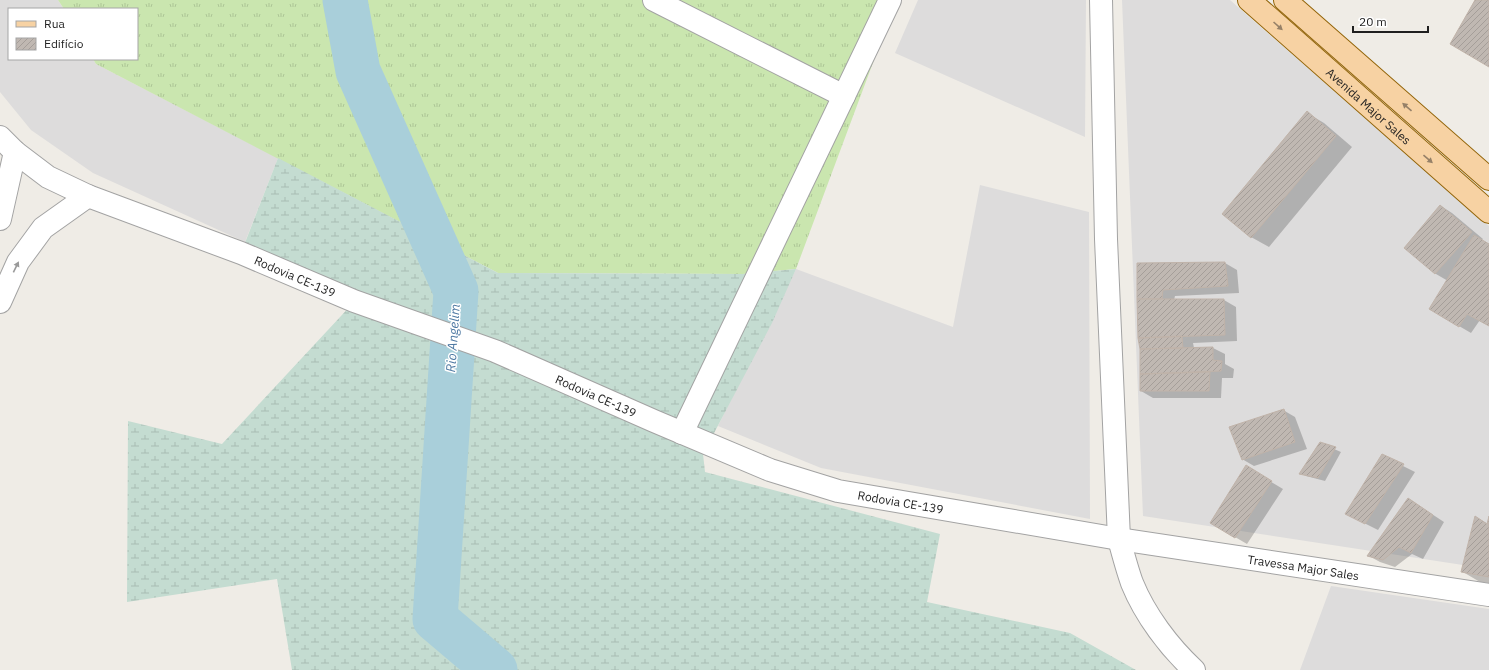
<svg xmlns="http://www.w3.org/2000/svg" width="1489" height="670" font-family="'IBM Plex Sans',sans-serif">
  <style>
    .residential { fill: #dddcdc }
    .grass { fill: url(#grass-tufts) }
    .wetland { fill: url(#wetland-marsh) }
    .shadow { fill: #0003 }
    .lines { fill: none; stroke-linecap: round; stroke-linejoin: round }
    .river { stroke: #a9cfda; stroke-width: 45 }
    .building { fill: url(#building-hatch); stroke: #c0b3a9 }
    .minor-casing { stroke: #a3a3a3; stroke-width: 24 }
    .major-casing { stroke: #926408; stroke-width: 24 }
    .minor { stroke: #fff; stroke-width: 22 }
    .major { stroke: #f7d2a3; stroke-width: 22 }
    .oneway { fill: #968168 }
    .oneway2 { fill: #9a9a9a }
    .labels { text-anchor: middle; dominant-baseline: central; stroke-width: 3; stroke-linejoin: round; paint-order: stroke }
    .street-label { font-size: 12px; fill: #1f1f1f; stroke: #fff }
    .water-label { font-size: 13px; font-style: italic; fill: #4d78a2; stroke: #fff }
  </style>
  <defs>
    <pattern id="grass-tufts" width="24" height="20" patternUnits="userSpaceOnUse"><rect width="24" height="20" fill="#cae6af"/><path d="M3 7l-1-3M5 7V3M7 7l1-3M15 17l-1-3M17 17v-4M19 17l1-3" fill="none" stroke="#adc596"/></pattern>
    <pattern id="wetland-marsh" width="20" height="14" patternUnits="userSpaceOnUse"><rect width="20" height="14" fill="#c4dcd1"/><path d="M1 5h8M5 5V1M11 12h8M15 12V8" fill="none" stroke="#a8bcb3"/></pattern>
    <pattern id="building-hatch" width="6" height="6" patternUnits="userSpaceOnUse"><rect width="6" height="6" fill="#c0b8b2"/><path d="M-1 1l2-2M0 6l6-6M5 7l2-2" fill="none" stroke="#a59e99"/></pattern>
  </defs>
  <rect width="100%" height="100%" fill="#efece6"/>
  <!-- residential -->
  <path class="residential" d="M 0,0 L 58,0 L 64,9 L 9,9 L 9,59 L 93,59 L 96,64 L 278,158 L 245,242 L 93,173 L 31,130 L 0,92 Z
    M 918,0 L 1086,0 L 1085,137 L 895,53 Z
    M 1122,0 L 1230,0 L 1489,226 L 1489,569 L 1143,516 Z
    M 980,185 L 1089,212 L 1090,519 L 821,468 L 718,426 L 796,269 L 953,327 Z
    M 1331,586 L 1489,609 L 1489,670 L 1300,670 Z"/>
  <!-- grass -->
  <path class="grass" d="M 58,0 L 891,0 L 877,52 L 796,269 L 743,274 L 498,273 L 96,64 L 93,59 L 137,59 L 137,9 L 64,9 Z"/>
  <!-- wetland -->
  <path class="wetland" d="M 278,158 L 498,273 L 743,274 L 796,269 L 772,323 L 703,454 L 705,472 L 940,534 L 927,602 L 1070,633 L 1136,670 L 292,670 L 277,579 L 127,602 L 128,421 L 222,444 L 354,302 L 241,253 Z"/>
  <!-- shadow -->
  <path class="shadow" d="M 1307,113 L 1324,123 L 1352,147 L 1269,247 L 1251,237 Z
    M 1441,206 L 1452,213 L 1483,239 L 1482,240 L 1489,244 L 1489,325 L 1480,320 L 1471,333 L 1459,326 L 1448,281 L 1436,274 L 1405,248 Z
    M 1225,263 L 1237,270 L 1239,293 L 1175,296 L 1174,300 L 1224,300 L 1236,307 L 1237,341 L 1193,343 L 1194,348 L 1213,348 L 1225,354 L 1225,364 L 1234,369 L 1233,378 L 1222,378 L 1221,398 L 1153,398 L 1141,391 L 1141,349 L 1138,299 Z
    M 1283,410 L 1295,417 L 1307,449 L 1254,466 L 1242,459 Z
    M 1320,443 L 1341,452 L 1325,481 L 1306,476 L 1301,473 Z
    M 1383,456 L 1415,472 L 1378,530 L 1346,514 Z
    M 1246,467 L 1283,489 L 1247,544 L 1211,523 Z
    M 1409,499 L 1444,522 L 1423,559 L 1412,554 L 1395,567 L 1380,562 L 1369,556 Z
    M 1476,517 L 1488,524 L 1489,521 L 1489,583 L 1480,582 L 1463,572 Z"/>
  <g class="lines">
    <!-- river -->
    <path class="river" d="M 345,0 L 358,71 L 456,291 L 435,619 L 495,670"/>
  </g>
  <!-- building -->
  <path class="building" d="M 1475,0 L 1489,0 L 1489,67 L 1450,44 Z
    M 1307,111 L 1336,136 L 1251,238 L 1222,214 Z
    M 1440,205 L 1472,232 L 1435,274 L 1404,248 Z
    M 1474,235 L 1489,244 L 1489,326 L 1467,314 L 1459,327 L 1429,309 Z
    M 1225,262 L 1228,286 L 1163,290 L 1162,299 L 1137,299 L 1137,263 Z
    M 1137,299 L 1224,299 L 1225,335 L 1138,338 Z
    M 1182,336 L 1183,348 L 1140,349 L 1138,338 Z
    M 1213,347 L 1213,360 L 1222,361 L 1221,371 L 1140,374 L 1140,349 Z
    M 1210,372 L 1209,391 L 1140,391 L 1140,374 Z
    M 1284,409 L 1295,442 L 1242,460 L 1229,427 Z
    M 1320,442 L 1336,447 L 1318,478 L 1299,474 Z
    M 1382,454 L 1404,464 L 1365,524 L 1345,514 Z
    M 1246,465 L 1272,481 L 1235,538 L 1210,523 Z
    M 1408,498 L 1433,515 L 1411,553 L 1399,547 L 1383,560 L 1367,556 Z
    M 1475,516 L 1487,524 L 1489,516 L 1489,577 L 1461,572 Z"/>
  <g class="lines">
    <defs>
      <g id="minor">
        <path d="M 654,0 L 844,96"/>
        <path d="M 1101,0 L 1106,239 L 1119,539 C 1123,554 1127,569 1132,583 C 1145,615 1169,647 1194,670"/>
        <path id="s1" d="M 0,137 L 15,152 L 48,177 L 88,196 L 241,253 L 354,301 L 495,351 L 654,421 L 770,470 L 838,491 L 1119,539 L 1489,595"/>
        <path d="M 0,219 L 15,152"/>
        <path d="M 0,302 L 18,262 L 43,228 L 88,196"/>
        <path d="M 682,433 L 890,0"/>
      </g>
      <g id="major">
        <path id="s2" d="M 1249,0 L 1489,212"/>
        <path d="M 1285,0 L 1489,179"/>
      </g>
    </defs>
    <!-- minor casing -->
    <use href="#minor" class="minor-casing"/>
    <!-- major casing -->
    <use href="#major" class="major-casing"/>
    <!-- minor -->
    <use href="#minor" class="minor"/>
    <!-- major -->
    <use href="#major" class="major"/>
  </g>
  <!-- one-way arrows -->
  <defs><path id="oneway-solid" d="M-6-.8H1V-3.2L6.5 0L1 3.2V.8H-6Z"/></defs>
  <g class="oneway">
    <use href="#oneway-solid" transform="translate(1278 26) rotate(42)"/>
    <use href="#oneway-solid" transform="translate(1407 107) rotate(-139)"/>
    <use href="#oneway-solid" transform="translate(1428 159) rotate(41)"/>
  </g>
  <use class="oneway2" href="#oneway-solid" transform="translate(16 267) rotate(-64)"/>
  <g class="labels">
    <!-- street labels -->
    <g class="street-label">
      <text stroke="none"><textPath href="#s2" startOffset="160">Avenida Major Sales</textPath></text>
      <text stroke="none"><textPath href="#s1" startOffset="329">Rodovia CE-139</textPath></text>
      <text stroke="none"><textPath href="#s1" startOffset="653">Rodovia CE-139</textPath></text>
      <text stroke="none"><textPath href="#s1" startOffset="977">Rodovia CE-139</textPath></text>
      <text stroke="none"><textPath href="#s1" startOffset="1385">Travessa Major Sales</textPath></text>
    </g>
    <!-- water labels -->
    <g class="water-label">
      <text transform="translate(453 338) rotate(-86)">Rio Angelim</text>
    </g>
  </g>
  <!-- legend -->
  <rect x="8" y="8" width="130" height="52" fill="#ffffff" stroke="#a5a5a5"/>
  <rect x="16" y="21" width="20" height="6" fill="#f7d2a3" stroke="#a5a5a5"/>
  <text x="44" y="28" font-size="12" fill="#1f1f1f">Rua</text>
  <rect x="16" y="38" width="20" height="12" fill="url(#building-hatch)" stroke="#a5a5a5"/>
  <text x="44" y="48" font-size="12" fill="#1f1f1f">Edifício</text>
  <!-- scale -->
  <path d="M1353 26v6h75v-6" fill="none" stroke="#1f1f1f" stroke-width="2"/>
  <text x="1359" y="26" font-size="12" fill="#1f1f1f" stroke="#ffffff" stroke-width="3" paint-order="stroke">20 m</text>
</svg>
